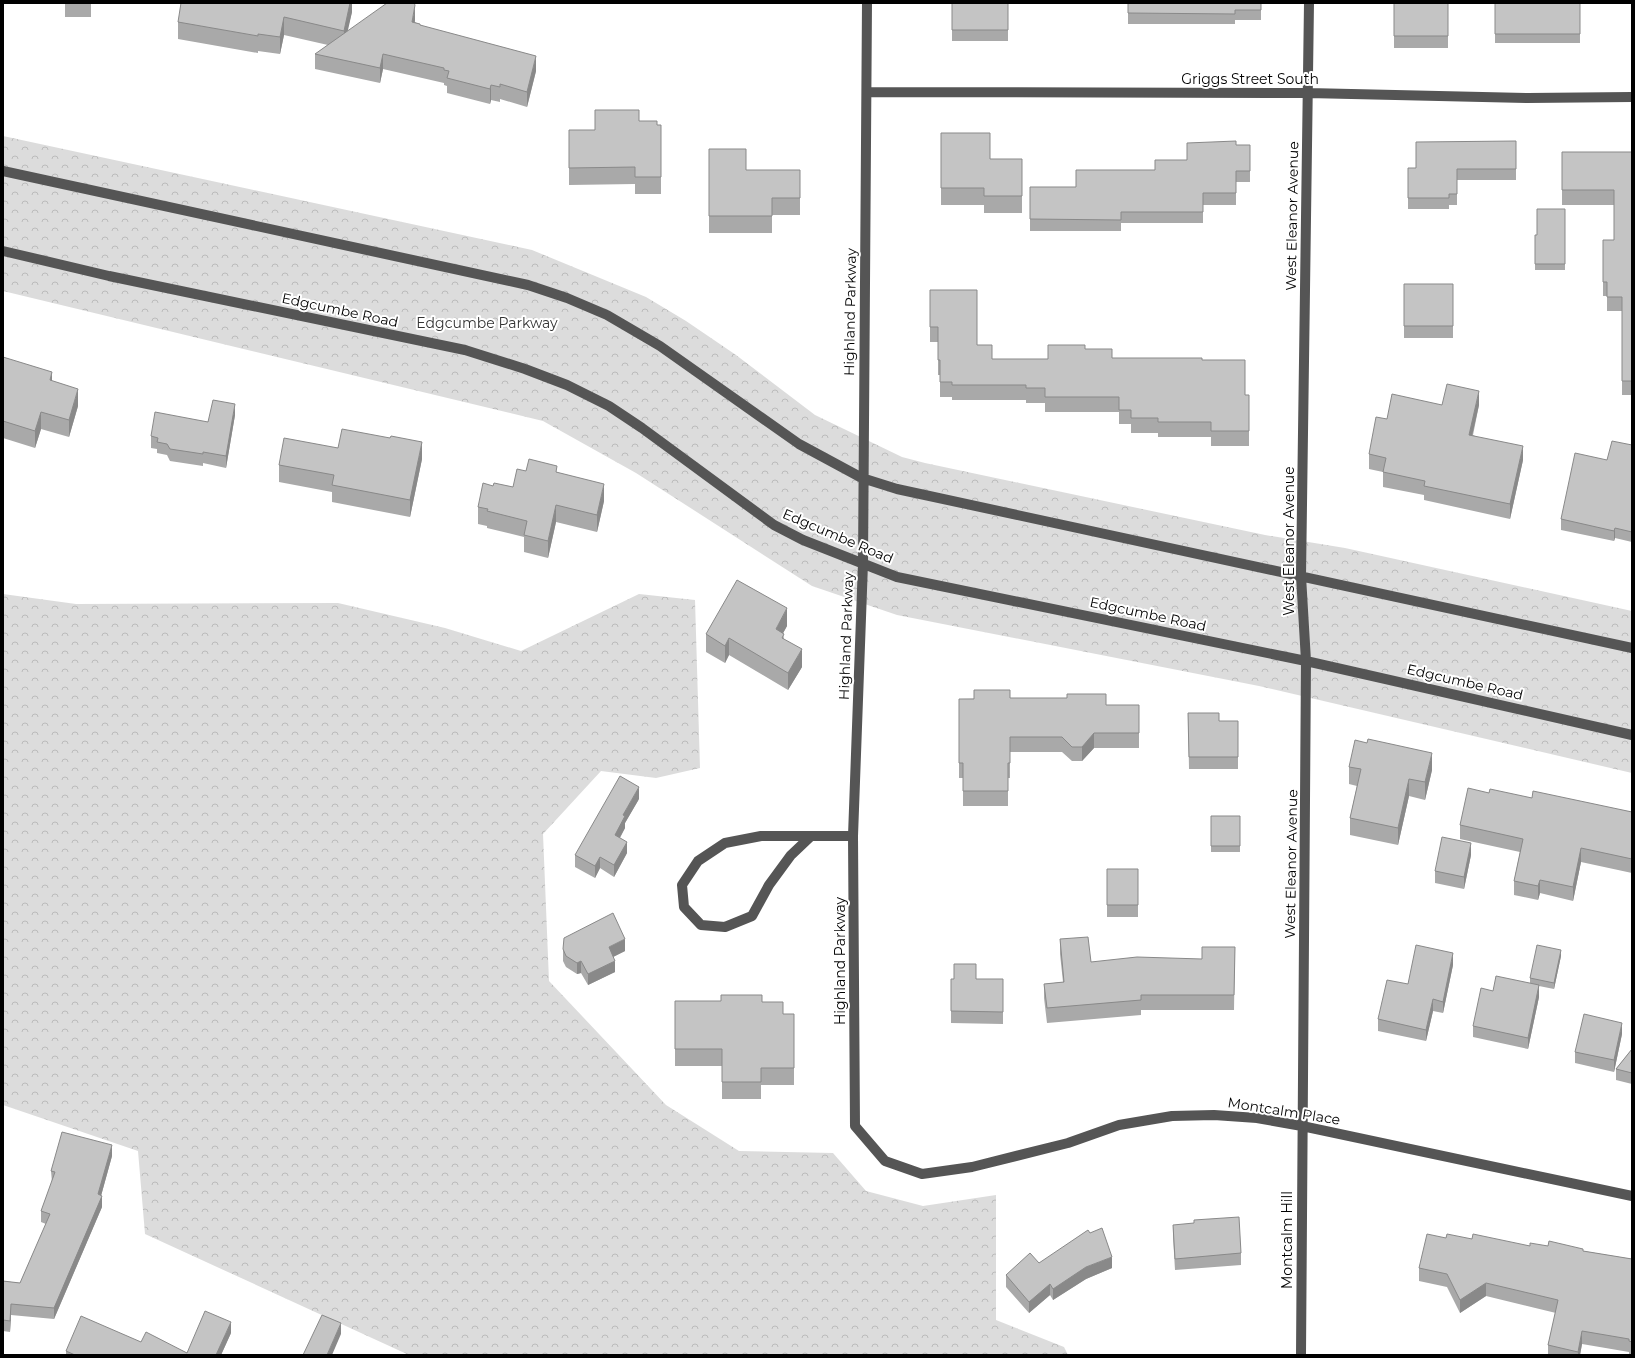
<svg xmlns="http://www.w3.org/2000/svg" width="1635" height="1358" font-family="Montserrat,sans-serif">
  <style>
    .forest { fill: url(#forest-crowns) }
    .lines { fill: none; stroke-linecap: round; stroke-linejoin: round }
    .minor { stroke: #555; stroke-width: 10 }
    .wall { fill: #a9a9a9 }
    .shaded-wall { fill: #898989 }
    .building { fill: #c4c4c4; stroke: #898989 }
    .labels { text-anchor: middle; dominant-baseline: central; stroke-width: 4; stroke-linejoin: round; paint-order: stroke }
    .street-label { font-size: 14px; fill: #000; stroke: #fff }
    .park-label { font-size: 14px; fill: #333; stroke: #fff }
  </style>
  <defs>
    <pattern id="forest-crowns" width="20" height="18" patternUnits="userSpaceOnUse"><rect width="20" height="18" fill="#dcdcdc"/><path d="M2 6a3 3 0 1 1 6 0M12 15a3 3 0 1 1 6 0" fill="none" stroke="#bbb"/></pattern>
  </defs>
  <rect width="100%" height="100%" fill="#fff"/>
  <!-- forest -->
  <path class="forest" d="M 3,136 L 532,250 L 646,297 L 686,321 L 736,355 L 815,415 L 902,457 L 925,463 L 1265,535 L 1345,548 L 1632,611 L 1632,773 L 1259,686 L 897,615 L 812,586 L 636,473 L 543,421 L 3,291 Z
    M 3,594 L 76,604 L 338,603 L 445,628 L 521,651 L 639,594 L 695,600 L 700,768 L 656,778 L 601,771 L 543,834 L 549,981 L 666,1105 L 739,1151 L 833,1153 L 866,1191 L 923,1206 L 996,1195 L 996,1320 L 1064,1347 L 1068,1355 L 409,1355 L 145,1234 L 138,1151 L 3,1105 Z"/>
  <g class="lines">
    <!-- minor -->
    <path class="minor" d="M 867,3 L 863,563 L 853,836 L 855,1126 L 885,1161 L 922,1174 L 972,1167 L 1068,1143 L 1119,1125 L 1172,1116 L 1214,1115 L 1257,1118 L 1302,1126 L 1632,1196
      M 867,92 L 1308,93 L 1528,98 L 1632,97
      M 3,171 L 528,285 L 567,298 L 607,315 L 660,346 L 799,444 L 862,478 L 897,489 L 1632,648
      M 3,251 L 109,276 L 465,350 L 525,369 L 567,385 L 609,406 L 642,428 L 774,525 L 803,540 L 897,577 L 1306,661 L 1632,735
      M 811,836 L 791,855 L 769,885 L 752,916 L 725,927 L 701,925 L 684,907 L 682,885 L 698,861 L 725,843 L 761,836 L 853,836
      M 1301,1355 L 1306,661 L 1301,576 L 1309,3"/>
  </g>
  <!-- wall -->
  <path class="wall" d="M 65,3 L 91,3 L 91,17 L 65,17 Z
    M 352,3 L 352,12 L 347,31 L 415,20 L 415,22 L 420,25 L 536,71 L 527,107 L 500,99 L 500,102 L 491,100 L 490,104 L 447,93 L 447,86 L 444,85 L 444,83 L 383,69 L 380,83 L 315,69 L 315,54 L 328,45 L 284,35 L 280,54 L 258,51 L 258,53 L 178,39 L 178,22 Z
    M 952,3 L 1008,3 L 1008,41 L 952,41 Z
    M 1128,3 L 1261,3 L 1261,20 L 1235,20 L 1235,24 L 1128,24 Z
    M 1394,3 L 1448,3 L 1448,48 L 1394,48 Z
    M 1495,3 L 1580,3 L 1580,43 L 1495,43 Z
    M 639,121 L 657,125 L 661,125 L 661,194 L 635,194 L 635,184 L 569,185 L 569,130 L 595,130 Z
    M 941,133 L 990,159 L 1022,159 L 1022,213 L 984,213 L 984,205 L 941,205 Z
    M 1516,141 L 1516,180 L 1457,180 L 1457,205 L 1449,205 L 1449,209 L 1408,209 L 1408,168 L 1416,168 Z
    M 1236,145 L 1250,145 L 1250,182 L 1236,182 L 1236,205 L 1203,205 L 1203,223 L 1121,223 L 1121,231 L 1030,231 L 1030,187 L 1076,187 L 1155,170 Z
    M 709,149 L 746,170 L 800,170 L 800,215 L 772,215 L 772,233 L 709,233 Z
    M 1562,152 L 1632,152 L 1632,395 L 1622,395 L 1622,311 L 1607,311 L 1607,296 L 1603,296 L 1603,240 L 1614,240 L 1614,205 L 1562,205 Z
    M 1565,209 L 1565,270 L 1535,270 L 1535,235 L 1537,235 Z
    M 1404,284 L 1453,284 L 1453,338 L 1404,338 Z
    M 930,290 L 977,345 L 992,359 L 1048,359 L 1085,349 L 1112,358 L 1202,360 L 1245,395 L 1249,395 L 1249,446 L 1211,446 L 1211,437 L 1158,437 L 1158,433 L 1131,433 L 1131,424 L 1119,424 L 1119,412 L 1045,412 L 1045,403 L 1026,403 L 1026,400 L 952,400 L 952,397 L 940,397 L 940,375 L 938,375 L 938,342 L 930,342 Z
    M 3,357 L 52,381 L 78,406 L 69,437 L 41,429 L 35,448 L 3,438 Z
    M 1442,405 L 1479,405 L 1473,435 L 1523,460 L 1510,519 L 1424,500 L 1424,495 L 1383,487 L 1383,472 L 1369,469 L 1369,454 L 1387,419 Z
    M 235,415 L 226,468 L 203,463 L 203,466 L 170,461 L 167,455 L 157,453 L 157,449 L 151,448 L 151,436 Z
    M 1632,445 L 1632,542 L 1615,538 L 1614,541 L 1561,530 L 1561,519 L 1607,460 Z
    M 338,448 L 422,459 L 410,517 L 332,502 L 332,492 L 279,482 L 279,465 Z
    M 526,471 L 557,472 L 604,501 L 597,532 L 556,522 L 548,558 L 524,552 L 524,537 L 487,528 L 487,526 L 478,524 L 478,507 L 513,487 Z
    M 787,626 L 783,633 L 784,639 L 802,667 L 788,690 L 729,655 L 725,663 L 706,652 L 706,634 Z
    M 1010,698 L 1067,698 L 1106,705 L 1139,705 L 1139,748 L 1094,748 L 1082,761 L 1072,761 L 1062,752 L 1010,752 L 1010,778 L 1008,778 L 1008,806 L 963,806 L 963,778 L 959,778 L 959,699 Z
    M 1188,713 L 1219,721 L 1238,721 L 1238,769 L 1189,769 Z
    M 1349,767 L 1432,770 L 1425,800 L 1409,796 L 1398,845 L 1350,835 L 1350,818 L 1357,786 L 1349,784 Z
    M 1489,793 L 1532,798 L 1632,812 L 1632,873 L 1581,862 L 1573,901 L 1540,893 L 1538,900 L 1514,895 L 1514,881 L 1520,852 L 1460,839 L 1460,825 Z
    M 639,799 L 625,823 L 625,828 L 620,838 L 627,853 L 614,877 L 600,868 L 595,878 L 575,867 L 575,855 Z
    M 1211,816 L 1240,816 L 1240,852 L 1211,852 Z
    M 1471,855 L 1464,889 L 1435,883 L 1435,871 Z
    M 1107,869 L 1138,869 L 1138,917 L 1107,917 Z
    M 1060,939 L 1091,962 L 1202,959 L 1235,947 L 1234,1010 L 1141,1010 L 1141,1015 L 1047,1023 L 1044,998 L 1044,984 L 1063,982 L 1060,954 Z
    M 563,949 L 625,951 L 613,957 L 615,972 L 588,985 L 581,973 L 577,974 L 566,967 L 563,961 Z
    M 1561,956 L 1554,989 L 1539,986 L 1539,997 L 1528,1049 L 1473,1037 L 1473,1026 L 1530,983 L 1530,978 Z
    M 1453,965 L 1443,1013 L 1433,1011 L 1426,1041 L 1378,1031 L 1378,1019 L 1408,984 Z
    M 951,979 L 1003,979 L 1003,1024 L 951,1023 Z
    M 675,1001 L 762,1002 L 783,1014 L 794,1014 L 794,1085 L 761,1085 L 761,1099 L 722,1099 L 722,1066 L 675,1066 Z
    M 1622,1034 L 1614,1072 L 1575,1063 L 1575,1052 Z
    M 1632,1049 L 1632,1084 L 1616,1080 L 1616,1069 Z
    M 112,1156 L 101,1196 L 102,1207 L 54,1319 L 11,1315 L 10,1332 L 3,1331 L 3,1281 L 20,1283 L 46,1224 L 41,1222 L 41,1211 L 52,1182 L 51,1171 Z
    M 1173,1225 L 1241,1253 L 1241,1265 L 1175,1270 L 1173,1236 Z
    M 1446,1238 L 1472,1239 L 1530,1246 L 1548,1246 L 1583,1251 L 1632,1259 L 1632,1355 L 1629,1355 L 1629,1352 L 1582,1344 L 1580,1355 L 1548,1355 L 1548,1345 L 1556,1313 L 1486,1296 L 1460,1313 L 1447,1287 L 1419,1281 L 1419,1268 Z
    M 1039,1263 L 1112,1268 L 1086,1279 L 1053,1300 L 1050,1295 L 1029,1313 L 1006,1287 L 1006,1275 Z
    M 231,1333 L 221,1355 L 66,1355 L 66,1351 L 141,1342 L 187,1353 Z"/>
  <!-- shaded-wall -->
  <path class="shaded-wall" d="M 350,3 L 352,3 L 352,12 L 344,48 L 344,31 Z
    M 415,5 L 415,20 L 412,36 L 412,22 Z
    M 284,17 L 284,35 L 280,54 L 280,37 Z
    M 383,54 L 383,69 L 380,83 L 380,68 Z
    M 536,56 L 536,71 L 527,107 L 527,92 Z
    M 491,85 L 491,100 L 490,104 L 490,89 Z
    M 52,372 L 52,389 L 50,380 Z
    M 78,389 L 78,406 L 69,437 L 69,420 Z
    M 1479,391 L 1479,405 L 1469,449 L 1469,435 Z
    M 235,404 L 235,415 L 226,468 L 226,456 Z
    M 41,412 L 41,429 L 35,448 L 35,431 Z
    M 422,442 L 422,459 L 410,517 L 410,500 Z
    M 1523,446 L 1523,460 L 1510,519 L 1510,504 Z
    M 604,484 L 604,501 L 597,532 L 597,515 Z
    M 556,505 L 556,522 L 548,558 L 548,541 Z
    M 1615,528 L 1615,538 L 1614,541 L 1614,531 Z
    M 787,608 L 787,626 L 776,646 L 776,629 Z
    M 729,638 L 729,655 L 725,663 L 725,646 Z
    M 802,649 L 802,667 L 788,690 L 788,673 Z
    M 1094,733 L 1094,748 L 1082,761 L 1082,747 Z
    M 1432,753 L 1432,770 L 1425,800 L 1425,782 Z
    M 1409,779 L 1409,796 L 1398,845 L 1398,828 Z
    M 639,787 L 639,799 L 625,823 L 625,828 L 615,846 L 615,835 L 623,815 Z
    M 627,842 L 627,853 L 614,877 L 614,865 Z
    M 1471,843 L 1471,855 L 1464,889 L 1464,877 Z
    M 1581,848 L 1581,862 L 1573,901 L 1573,887 Z
    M 600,857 L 600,868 L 595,878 L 595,866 Z
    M 1540,880 L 1540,893 L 1538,900 L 1538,886 Z
    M 625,939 L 625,951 L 609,959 L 609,947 Z
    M 1561,950 L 1561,956 L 1554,989 L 1554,983 Z
    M 1453,953 L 1453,965 L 1443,1013 L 1443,1002 Z
    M 581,961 L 581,973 L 577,974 L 577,963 Z
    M 615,961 L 615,972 L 588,985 L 588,974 Z
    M 1539,985 L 1539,997 L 1528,1049 L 1528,1038 Z
    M 1433,999 L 1433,1011 L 1426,1041 L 1426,1030 Z
    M 1622,1023 L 1622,1034 L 1614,1072 L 1614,1060 Z
    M 112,1145 L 112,1156 L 99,1203 L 102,1196 L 102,1207 L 54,1319 L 54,1308 L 98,1194 Z
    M 1112,1257 L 1112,1268 L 1086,1279 L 1053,1300 L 1053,1289 L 1086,1267 Z
    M 1486,1283 L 1486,1296 L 1460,1313 L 1460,1300 Z
    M 1050,1284 L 1050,1295 L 1029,1313 L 1029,1302 Z
    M 11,1304 L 11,1315 L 10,1332 L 10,1321 Z
    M 231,1322 L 231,1333 L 221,1355 L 216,1355 Z
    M 341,1323 L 341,1334 L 332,1355 L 327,1355 Z
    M 1582,1331 L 1582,1344 L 1580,1355 L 1578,1355 L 1578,1352 Z"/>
  <!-- building -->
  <path class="building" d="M 181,3 L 350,3 L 344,31 L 284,17 L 280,37 L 258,34 L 258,36 L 178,22 Z
    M 387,3 L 414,3 L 415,5 L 412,22 L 420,24 L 420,25 L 536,56 L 527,92 L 500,84 L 500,87 L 491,85 L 490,89 L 447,78 L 449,71 L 444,70 L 444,68 L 383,54 L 380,68 L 315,54 Z
    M 952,3 L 1008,3 L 1008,30 L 952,30 Z
    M 1128,3 L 1261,3 L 1261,10 L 1235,10 L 1235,14 L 1128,13 Z
    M 1394,3 L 1448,3 L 1448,36 L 1394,36 Z
    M 1495,3 L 1580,3 L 1580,34 L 1495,34 Z
    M 595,110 L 639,110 L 639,121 L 657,121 L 657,125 L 661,125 L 661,177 L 635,177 L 635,167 L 569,168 L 569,130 L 595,130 Z
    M 941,133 L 990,133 L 990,159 L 1022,159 L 1022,196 L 984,196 L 984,188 L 941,188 Z
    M 1236,141 L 1236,145 L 1250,145 L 1250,171 L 1236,171 L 1236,193 L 1203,193 L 1203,212 L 1121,212 L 1121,220 L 1030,219 L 1030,187 L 1076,187 L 1076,170 L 1155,170 L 1155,160 L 1187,160 L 1187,143 Z
    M 1516,141 L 1516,169 L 1457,169 L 1457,194 L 1449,194 L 1449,198 L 1408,198 L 1408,168 L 1416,168 L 1416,142 Z
    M 709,149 L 746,149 L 746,170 L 800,170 L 800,198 L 772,198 L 772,216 L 709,216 Z
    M 1562,152 L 1632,152 L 1632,381 L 1622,381 L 1622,297 L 1607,297 L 1607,282 L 1603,282 L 1603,240 L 1614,240 L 1614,190 L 1562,190 Z
    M 1537,209 L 1565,209 L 1565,264 L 1535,264 L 1535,235 L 1537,235 Z
    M 1404,284 L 1453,284 L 1453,326 L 1404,326 Z
    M 930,290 L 977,290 L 977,345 L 992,345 L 992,359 L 1048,359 L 1048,345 L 1085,345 L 1085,349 L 1112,349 L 1112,358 L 1202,358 L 1202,360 L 1245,360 L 1245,395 L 1249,395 L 1249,431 L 1211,431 L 1211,422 L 1158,422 L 1158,418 L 1131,418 L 1131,410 L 1119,410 L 1119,397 L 1045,397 L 1045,388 L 1026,388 L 1026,385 L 952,385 L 952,382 L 940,382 L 940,360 L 938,360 L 938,327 L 930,327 Z
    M 3,357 L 52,372 L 50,380 L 78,389 L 69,420 L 41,412 L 35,431 L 3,421 Z
    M 1447,384 L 1479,391 L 1469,435 L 1523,446 L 1510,504 L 1424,486 L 1425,481 L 1383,472 L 1386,458 L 1369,454 L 1376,417 L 1387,419 L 1392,394 L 1442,405 Z
    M 213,400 L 235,404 L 226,456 L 203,452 L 203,454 L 170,449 L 167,444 L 157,442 L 158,438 L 151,436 L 155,412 L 208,422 Z
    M 342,429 L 390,438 L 391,436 L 422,442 L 410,500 L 332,485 L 334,475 L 279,465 L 284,438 L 338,448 Z
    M 1612,441 L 1632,445 L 1632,532 L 1615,528 L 1614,531 L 1561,519 L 1575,453 L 1607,460 Z
    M 529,459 L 557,466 L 556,472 L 604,484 L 597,515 L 556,505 L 548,541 L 524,535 L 527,521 L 487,511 L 488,509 L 478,507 L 483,483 L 493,486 L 494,483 L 513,487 L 517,469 L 526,471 Z
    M 737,580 L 787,608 L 776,629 L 784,634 L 782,638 L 802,649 L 788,673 L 729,638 L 725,646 L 706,634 Z
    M 974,690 L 1010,690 L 1010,698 L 1067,698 L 1067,694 L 1106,694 L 1106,705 L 1139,705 L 1139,733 L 1094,733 L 1082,747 L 1072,747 L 1062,737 L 1010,737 L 1010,763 L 1008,763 L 1008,791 L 963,791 L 963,763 L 959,763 L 959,699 L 974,699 Z
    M 1188,713 L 1219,713 L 1219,721 L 1238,721 L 1238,757 L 1189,757 Z
    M 1368,739 L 1432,753 L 1425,782 L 1409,779 L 1398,828 L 1350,818 L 1361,769 L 1349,767 L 1355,740 L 1367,743 Z
    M 620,776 L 639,787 L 623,815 L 625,816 L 615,835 L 627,842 L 614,865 L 600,857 L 595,866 L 575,855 Z
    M 1468,788 L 1489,793 L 1490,789 L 1532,798 L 1533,791 L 1632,812 L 1632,859 L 1581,848 L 1573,887 L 1540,880 L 1538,886 L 1514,881 L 1523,839 L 1460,825 Z
    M 1211,816 L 1240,816 L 1240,846 L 1211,846 Z
    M 1442,837 L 1471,843 L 1464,877 L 1435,871 Z
    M 1107,869 L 1138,869 L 1138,905 L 1107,905 Z
    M 613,913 L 625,939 L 609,947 L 615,961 L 588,974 L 581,961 L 577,963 L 566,956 L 563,949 L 564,938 Z
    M 1088,937 L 1091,962 L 1137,957 L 1202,959 L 1202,947 L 1235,947 L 1234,995 L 1141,995 L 1141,1000 L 1047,1008 L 1044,984 L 1064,982 L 1060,939 Z
    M 1416,945 L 1453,953 L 1443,1002 L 1433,999 L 1426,1030 L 1378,1019 L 1387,980 L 1408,984 Z
    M 1537,945 L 1561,950 L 1554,983 L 1530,978 Z
    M 954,964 L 976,964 L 976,979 L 1003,979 L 1003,1012 L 951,1011 L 951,979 L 954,979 Z
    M 1496,976 L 1539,985 L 1528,1038 L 1473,1026 L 1481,988 L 1493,991 Z
    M 721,995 L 762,995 L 762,1002 L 783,1002 L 783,1014 L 794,1014 L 794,1068 L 761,1068 L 761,1082 L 722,1082 L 722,1049 L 675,1049 L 675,1001 L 721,1001 Z
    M 1584,1014 L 1622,1023 L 1614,1060 L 1575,1052 Z
    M 1632,1049 L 1632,1073 L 1616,1069 Z
    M 62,1132 L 112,1145 L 98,1194 L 102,1196 L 54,1308 L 11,1304 L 10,1321 L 3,1320 L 3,1281 L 20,1283 L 50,1214 L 41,1211 L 55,1172 L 51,1171 Z
    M 1239,1217 L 1241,1253 L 1175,1259 L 1173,1225 L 1194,1223 L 1194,1220 Z
    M 1102,1228 L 1112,1257 L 1086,1267 L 1053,1289 L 1050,1284 L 1029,1302 L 1006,1275 L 1030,1253 L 1039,1263 L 1088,1230 L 1090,1233 Z
    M 1427,1234 L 1446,1238 L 1447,1234 L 1472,1239 L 1473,1234 L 1530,1246 L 1530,1243 L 1548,1246 L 1549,1241 L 1583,1249 L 1583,1251 L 1632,1259 L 1632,1342 L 1629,1341 L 1629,1339 L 1582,1331 L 1578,1352 L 1548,1345 L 1558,1300 L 1486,1283 L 1460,1300 L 1447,1274 L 1419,1268 Z
    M 205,1311 L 231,1322 L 216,1355 L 75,1355 L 66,1351 L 81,1316 L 141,1342 L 146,1332 L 187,1353 Z
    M 322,1315 L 341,1323 L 327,1355 L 303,1355 Z"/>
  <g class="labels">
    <!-- street labels -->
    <g class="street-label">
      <text x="1250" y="79">Griggs Street South</text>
      <text transform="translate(1292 216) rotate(-89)">West Eleanor Avenue</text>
      <text transform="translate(340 310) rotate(12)">Edgcumbe Road</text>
      <text transform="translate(850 312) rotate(-89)">Highland Parkway</text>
      <text transform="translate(838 536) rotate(23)">Edgcumbe Road</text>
      <text transform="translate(1289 541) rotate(-90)">West Eleanor Avenue</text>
      <text transform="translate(1148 614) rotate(12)">Edgcumbe Road</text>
      <text transform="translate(846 636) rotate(-88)">Highland Parkway</text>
      <text transform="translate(1465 682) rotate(13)">Edgcumbe Road</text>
      <text transform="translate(1291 864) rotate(-89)">West Eleanor Avenue</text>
      <text transform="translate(840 961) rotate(-90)">Highland Parkway</text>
      <text transform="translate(1284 1111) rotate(9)">Montcalm Place</text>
      <text transform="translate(1287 1240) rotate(-90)">Montcalm Hill</text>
    </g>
    <!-- park labels -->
    <g class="park-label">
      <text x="487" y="323">Edgcumbe Parkway</text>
    </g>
  </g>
  <!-- border -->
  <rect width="1635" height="1358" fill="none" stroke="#000000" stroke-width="8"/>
</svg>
